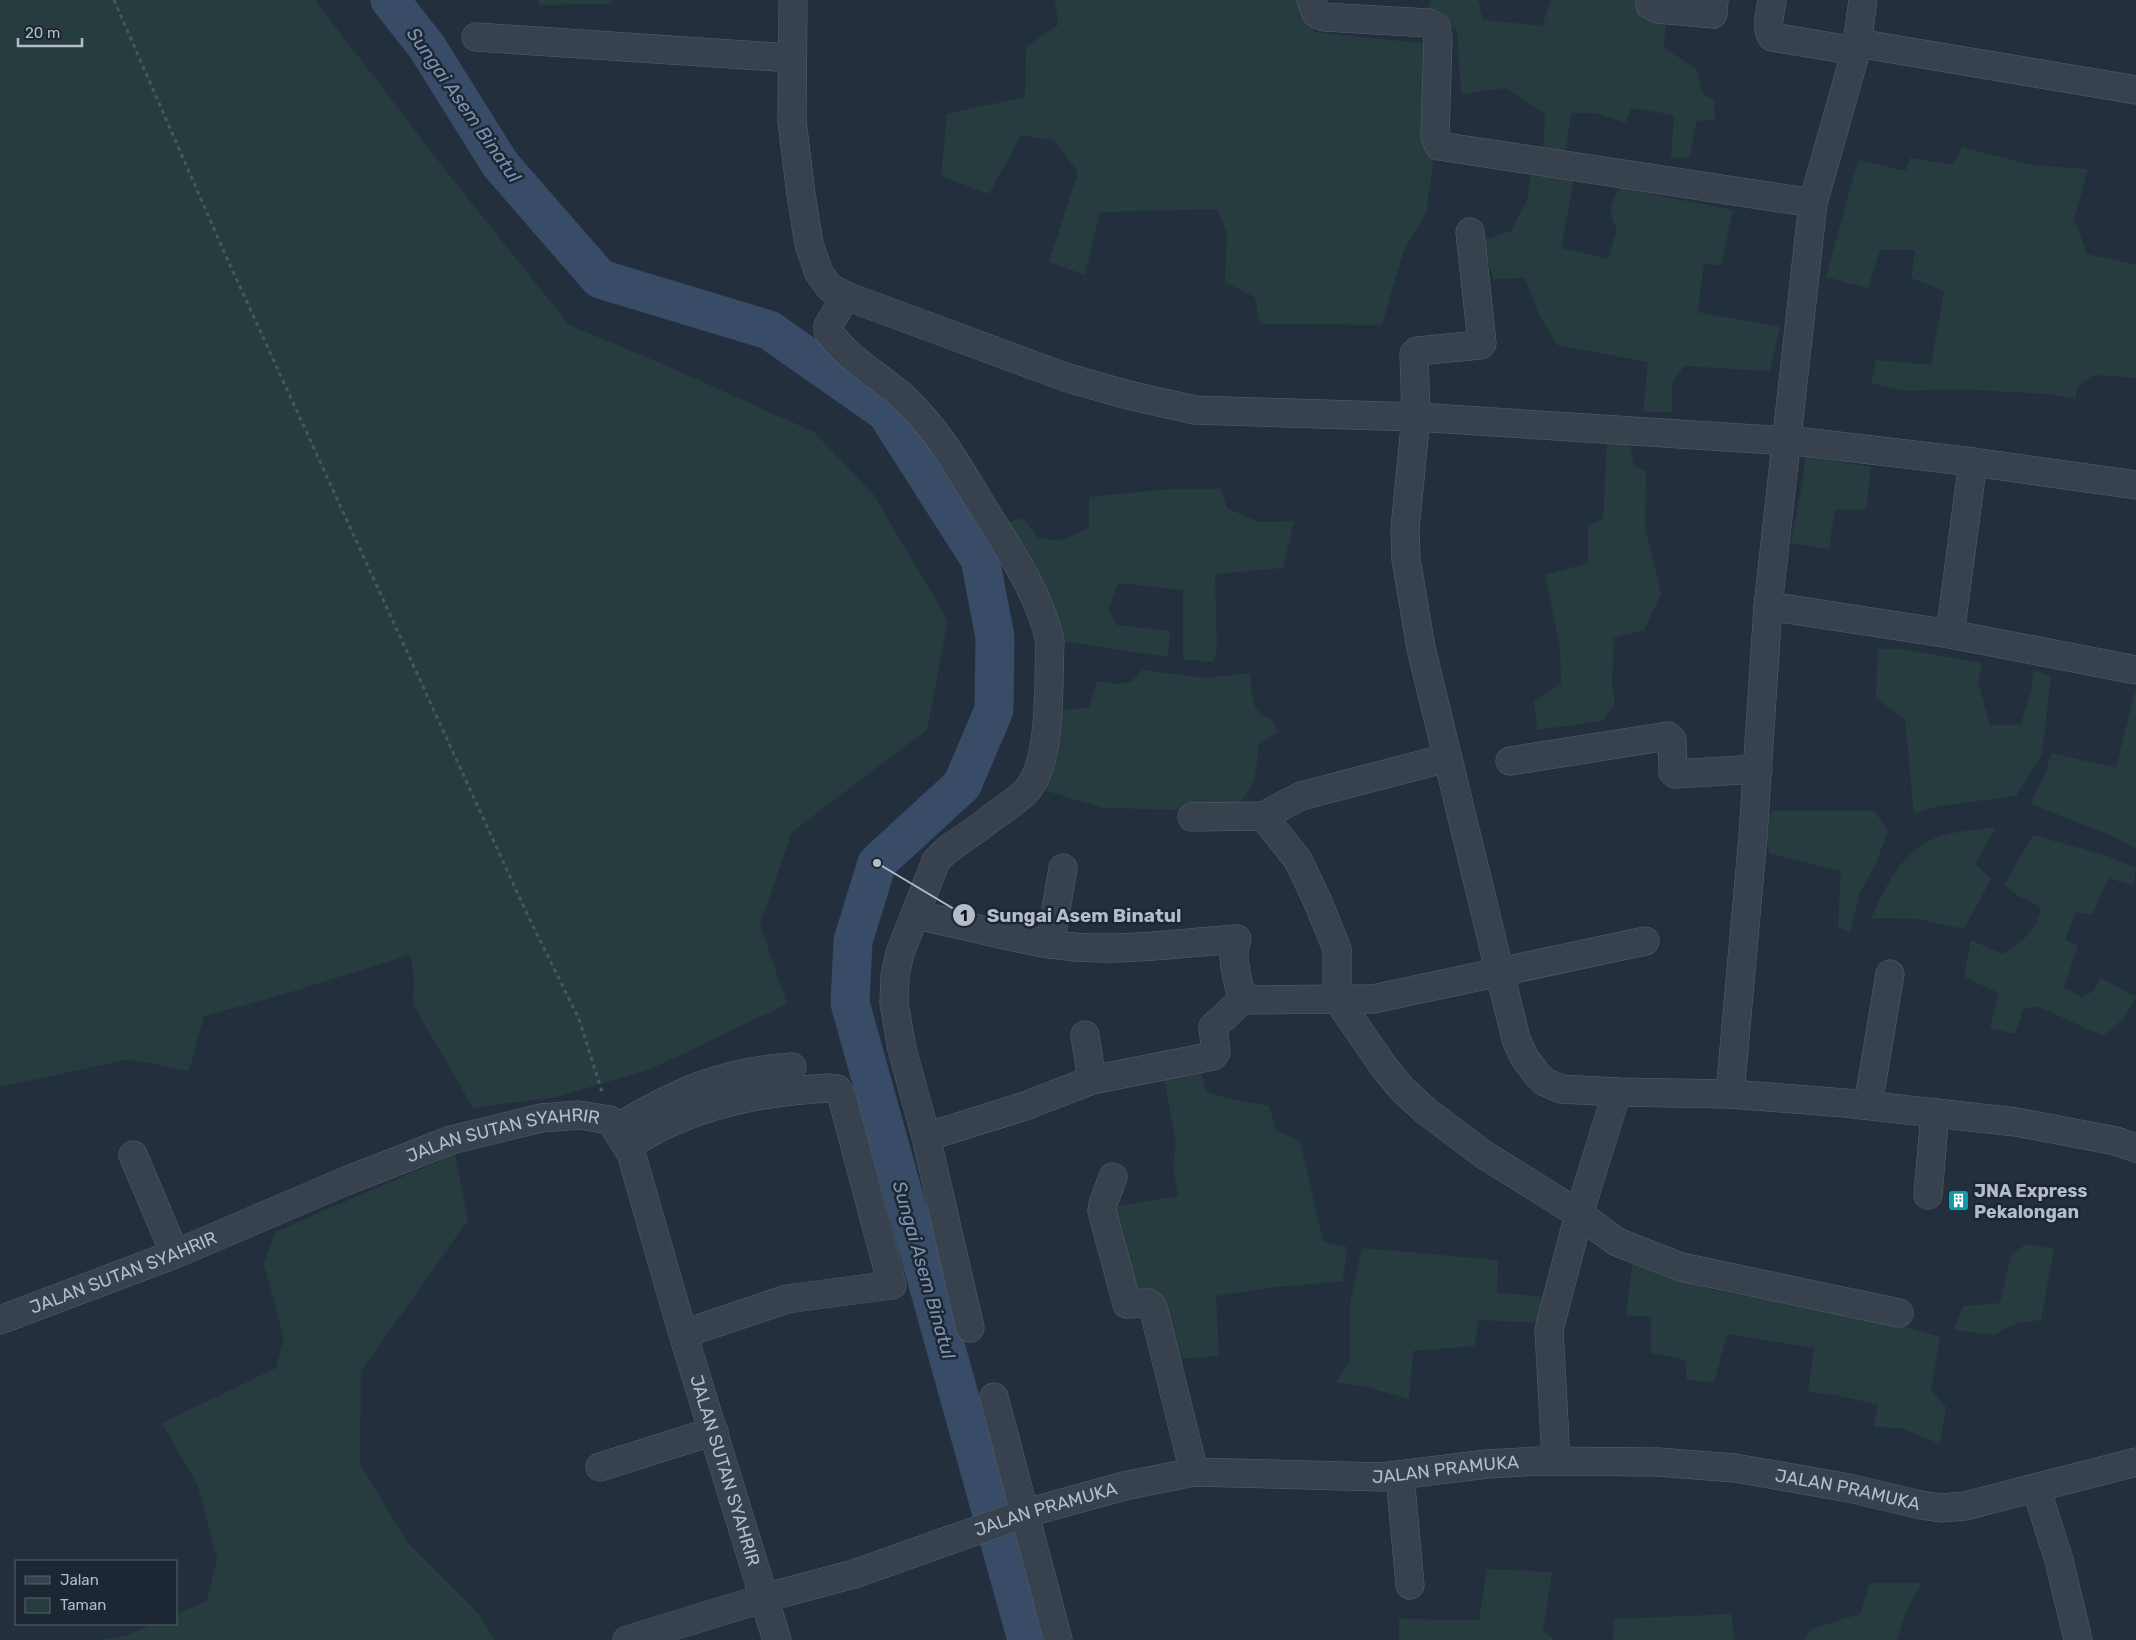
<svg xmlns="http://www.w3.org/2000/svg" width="2136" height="1640" font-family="Rubik,sans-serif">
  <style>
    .green { fill: #263c3f }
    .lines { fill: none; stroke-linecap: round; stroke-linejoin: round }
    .river { stroke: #394c67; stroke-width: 39 }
    .minor-casing { stroke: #565f6c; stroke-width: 29 }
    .path { stroke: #44595c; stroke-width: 3; stroke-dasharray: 4 4; stroke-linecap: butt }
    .minor { stroke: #38414e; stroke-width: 28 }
    .labels { text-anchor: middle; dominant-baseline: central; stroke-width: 5; stroke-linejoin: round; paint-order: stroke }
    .street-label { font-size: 18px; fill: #b4bcc9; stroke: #1d2633 }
    .poi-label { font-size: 18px; font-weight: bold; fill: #b4bcc9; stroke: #1d2633; text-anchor: start }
    .water-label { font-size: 19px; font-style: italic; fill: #7c92b1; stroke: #1d2633 }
    .leader { fill: none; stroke: #b4bcc9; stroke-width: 2 }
    .callout-dot { fill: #b4bcc9; stroke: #1d2633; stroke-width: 2 }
    .mark-label { font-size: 15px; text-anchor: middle; font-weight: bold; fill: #111 }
    .callout-label { font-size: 19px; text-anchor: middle; font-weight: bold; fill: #b4bcc9; stroke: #1d2633; stroke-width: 5; stroke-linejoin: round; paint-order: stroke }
  </style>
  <rect width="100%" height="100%" fill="#242f3e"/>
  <!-- green -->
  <path class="green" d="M 0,0 L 315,0 L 450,176 L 569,325 L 658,362 L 814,432 L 874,495 L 948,621 L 927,730 L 792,832 L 760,924 L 787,1004 L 651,1069 L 556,1097 L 473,1108 L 413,1004 L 414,977 L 410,955 L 274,997 L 204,1016 L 189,1071 L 130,1059 L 0,1087 Z
    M 539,0 L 612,0 L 611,4 L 539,5 Z
    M 1055,0 L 1305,0 L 1315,32 L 1429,44 L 1428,134 L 1433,164 L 1426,213 L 1404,250 L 1382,325 L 1260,324 L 1255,297 L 1225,282 L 1227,234 L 1218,209 L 1100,212 L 1085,275 L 1049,262 L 1078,172 L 1054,141 L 1021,135 L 989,194 L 941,176 L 947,114 L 1025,97 L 1026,47 L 1058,25 Z
    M 1431,0 L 1478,0 L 1483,20 L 1542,26 L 1551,0 L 1645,0 L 1666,17 L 1664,47 L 1697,70 L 1703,94 L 1714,100 L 1715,120 L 1697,121 L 1689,158 L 1671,157 L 1674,115 L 1631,108 L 1626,123 L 1595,113 L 1571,113 L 1565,158 L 1543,154 L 1545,114 L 1506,88 L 1461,94 L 1457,30 L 1432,17 L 1428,8 Z
    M 1962,147 L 2032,165 L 2088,169 L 2074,219 L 2087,254 L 2136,265 L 2136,378 L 2094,375 L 2077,387 L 2076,399 L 2049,394 L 1956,389 L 1908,391 L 1871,383 L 1876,360 L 1931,365 L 1944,291 L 1911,278 L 1915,250 L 1880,250 L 1868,288 L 1826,277 L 1858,160 L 1906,171 L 1910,158 L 1952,165 Z
    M 1531,171 L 1574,179 L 1561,248 L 1608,259 L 1617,229 C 1607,212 1611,204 1620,188 L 1733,210 L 1721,266 L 1704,263 L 1698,312 L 1780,327 L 1770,371 L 1684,366 L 1672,383 L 1672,412 L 1643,412 L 1648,362 L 1557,345 L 1539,315 L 1525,278 L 1494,279 L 1480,241 L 1511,231 L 1527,200 Z
    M 1607,440 L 1629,442 L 1634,466 L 1646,471 L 1645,527 L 1661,594 L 1644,630 L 1614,638 L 1612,681 L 1615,705 L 1602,721 L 1537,730 L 1534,701 L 1561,683 L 1560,648 L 1545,575 L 1588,563 L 1588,525 L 1603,519 Z
    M 1805,456 L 1871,467 L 1866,509 L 1835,510 L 1829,549 L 1791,543 L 1803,479 Z
    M 1169,489 L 1221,489 L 1227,508 L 1259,522 L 1294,521 L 1283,568 L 1215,574 L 1217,649 L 1213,662 L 1183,659 L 1183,590 L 1118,583 L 1109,609 L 1117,625 L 1170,631 L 1168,657 L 1055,640 L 1008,522 L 1022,518 L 1039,538 L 1060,541 L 1089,528 L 1089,497 Z
    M 1878,649 L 1903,649 L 1982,663 L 1978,683 L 1990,725 L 2021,725 L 2032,687 L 2033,670 L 2051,676 L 2042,754 L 2016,796 L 1939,806 L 1914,814 L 1905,720 L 1876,698 Z
    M 1142,670 L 1205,678 L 1250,673 C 1252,685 1250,703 1259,712 C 1270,722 1270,714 1278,732 L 1258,745 C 1257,776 1255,796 1225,811 L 1103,808 L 1040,789 L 1058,710 L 1089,708 L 1097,681 L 1118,684 L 1131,682 Z
    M 2136,687 L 2136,849 L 2117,838 L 2031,804 L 2046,771 L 2051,753 L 2116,768 Z
    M 1774,811 L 1875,811 L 1888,832 L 1875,865 L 1859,895 L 1850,932 L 1838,927 L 1841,871 L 1769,853 L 1763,816 Z
    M 1996,827 L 1975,864 L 1991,879 L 1964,929 L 1917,919 L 1871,918 C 1886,887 1901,852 1935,838 C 1953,831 1977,830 1996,827 Z
    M 2033,835 L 2105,855 L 2136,868 L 2133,886 L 2109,878 L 2092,915 L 2076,912 L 2065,939 L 2078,946 L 2064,987 L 2081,997 L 2094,991 L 2101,978 L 2136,997 L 2123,1019 L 2103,1036 L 2039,1007 L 2024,1008 L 2015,1034 L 1990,1028 L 1999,993 L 1964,977 L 1971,940 L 2003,954 C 2021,943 2038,929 2041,907 L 2020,897 L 2004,885 Z
    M 1200,1068 L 1206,1091 L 1226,1098 L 1269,1106 L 1276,1130 L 1300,1141 L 1323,1241 L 1347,1247 L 1343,1281 L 1268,1288 L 1216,1296 L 1219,1356 L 1153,1361 L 1145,1312 L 1093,1210 L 1178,1196 L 1173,1167 L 1176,1144 L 1164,1077 Z
    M 455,1154 L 468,1220 L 361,1371 L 360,1464 L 408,1543 L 479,1614 L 495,1640 L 100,1640 L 127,1635 L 154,1624 L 176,1624 L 176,1614 L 207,1601 L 217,1558 L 198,1486 L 162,1423 L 276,1368 L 284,1338 L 264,1264 L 275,1232 Z
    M 2026,1244 L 2054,1249 L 2041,1320 C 2023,1322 2010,1323 1995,1335 L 1954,1330 L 1963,1306 L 2000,1303 L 2011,1255 Z
    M 1362,1248 L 1498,1260 L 1497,1293 L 1553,1297 L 1545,1323 L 1479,1320 L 1474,1346 L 1413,1351 L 1409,1399 L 1370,1388 L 1336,1382 L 1350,1362 L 1350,1303 Z
    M 1639,1261 L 1709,1289 L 1898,1325 L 1940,1337 L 1931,1390 L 1946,1407 L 1940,1444 L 1901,1428 L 1873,1427 L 1878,1405 L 1836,1395 L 1808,1392 L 1814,1348 L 1727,1334 L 1714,1382 L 1687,1380 L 1685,1360 L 1651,1353 L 1651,1317 L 1626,1315 L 1632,1264 Z
    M 1487,1569 L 1552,1572 L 1543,1631 L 1555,1640 L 1399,1640 L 1399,1619 L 1479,1620 Z
    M 1870,1583 L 1922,1583 L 1905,1614 L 1897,1640 L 1804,1640 L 1811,1629 L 1860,1614 Z
    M 1731,1614 L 1734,1640 L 1613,1640 L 1614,1619 Z"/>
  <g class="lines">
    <!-- river -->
    <path class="river" d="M 390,0 L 427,47 L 500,164 L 600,279 L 769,330 L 886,412 L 980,559 L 995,637 L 994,710 L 962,785 L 877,863 L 853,941 L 850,1003 L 1027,1640"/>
    <defs>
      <g id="minor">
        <path d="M 793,0 L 792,121 L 801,194 L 809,244 L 819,273 L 830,288 L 846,296 L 1065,377 L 1128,395 L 1195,410 L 1416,417 L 1804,442 L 1973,462 L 2136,485"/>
        <path d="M 1311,0 L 1316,13 L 1324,17 L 1429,23 L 1436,27 L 1438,40 L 1435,136 L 1439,146 L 1813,203"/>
        <path d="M 1650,0 L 1650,5 L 1658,9 L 1713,14 L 1714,0"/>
        <path d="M 1772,0 C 1771,10 1765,29 1772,37 L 1856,51"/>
        <path d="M 476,37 L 791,58"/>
        <path d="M 1857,43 L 2136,90"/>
        <path d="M 1470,232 L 1482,343 L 1480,345 L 1417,351 L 1414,354 L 1416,417 L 1405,529 L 1406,559 L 1421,648 L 1516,1039 L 1524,1057 L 1536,1073 L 1545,1082 L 1561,1089 L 1617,1092 L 1730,1094 L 1845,1103 L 2016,1122 L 2116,1141 L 2136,1148"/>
        <path d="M 846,296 L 828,326 L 828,331 C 847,359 883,378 907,401 C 941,434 960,470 984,509 C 1010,551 1039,593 1050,641 C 1048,679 1053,763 1026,791 C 1016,802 1002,810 990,819 C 973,834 950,844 936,861 L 900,953 L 895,976 L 894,1003 L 902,1049 L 926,1137 L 970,1328"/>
        <path d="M 1768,606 L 1950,634 L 2136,670"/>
        <path d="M 1950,634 L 1973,462"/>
        <path d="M 1510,761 L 1668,736 L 1672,740 L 1673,772 L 1675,774 L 1758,769"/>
        <path d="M 1263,816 L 1301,796 L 1447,758"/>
        <path d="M 1192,817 L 1263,816 L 1298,860 L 1317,900 L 1337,949 L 1337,999 L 1373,999 L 1645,941"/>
        <path d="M 916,915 C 961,924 1005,937 1050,944 C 1111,954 1176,943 1237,939 C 1229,955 1239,982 1242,1000"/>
        <path d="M 1050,944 L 1063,868"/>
        <path d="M 1085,1035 L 1092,1080"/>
        <path d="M 1730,1094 L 1753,836 L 1768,606 L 1813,203 L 1856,51 L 1863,0"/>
        <path d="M 1868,1105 L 1890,974"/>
        <path d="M 617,1128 C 675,1093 723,1071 792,1067"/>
        <path d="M 926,1137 L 1025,1106 L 1092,1080 L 1213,1056 L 1216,1052 L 1213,1027 L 1242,1000 L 1337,999 L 1384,1067 L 1402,1089 L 1426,1111 L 1483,1154 L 1579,1214 L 1617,1242 L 1681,1267 L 1899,1313"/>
        <path d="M 628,1146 C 688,1106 757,1092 828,1088 L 837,1089 L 842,1097 L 892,1285 L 787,1299 L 683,1334"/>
        <path d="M 133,1155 L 175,1254"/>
        <path d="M 1113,1177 L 1103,1204 L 1102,1211 L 1127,1304 L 1149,1303 L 1153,1307 L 1194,1472"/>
        <path d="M 1928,1195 L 1935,1113"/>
        <path id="s1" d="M 0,1320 L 175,1254 L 346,1181 L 451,1140 L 541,1118 L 579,1115 L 610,1120 L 631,1153 L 683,1334 L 777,1640"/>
        <path d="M 994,1397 L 1058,1640"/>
        <path d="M 1556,1460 L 1549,1330 L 1579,1214 L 1617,1092"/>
        <path d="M 600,1467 L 714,1431"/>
        <path d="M 1400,1476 L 1410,1585"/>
        <path d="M 2036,1488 L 2059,1560 L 2078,1640"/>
        <path id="s2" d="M 627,1640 L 764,1598 L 854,1574 L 1023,1514 L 1124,1486 L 1194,1472 L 1382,1477 L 1487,1464 L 1537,1461 L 1658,1462 L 1735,1468 L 1849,1488 L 1921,1505 L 1941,1508 L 1965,1506 L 2136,1462"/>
      </g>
    </defs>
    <!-- minor casing -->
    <use href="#minor" class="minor-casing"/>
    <!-- path -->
    <path class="path" d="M 114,0 L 225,254 L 528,916 L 579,1019 L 603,1095"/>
    <!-- minor -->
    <use href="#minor" class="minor"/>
  </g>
  <!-- icons -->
  <defs>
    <symbol id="building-square" viewBox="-11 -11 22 22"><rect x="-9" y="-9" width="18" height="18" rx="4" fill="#0f9aa8" stroke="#1d2633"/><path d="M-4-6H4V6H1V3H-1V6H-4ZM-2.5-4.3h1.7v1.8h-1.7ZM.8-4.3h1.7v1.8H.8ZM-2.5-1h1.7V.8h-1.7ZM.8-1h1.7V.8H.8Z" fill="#fff"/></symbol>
  </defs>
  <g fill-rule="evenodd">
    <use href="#building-square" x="1946" y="1188" width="25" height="25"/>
  </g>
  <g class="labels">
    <!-- street labels -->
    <g class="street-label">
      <text stroke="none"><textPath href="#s1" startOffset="538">JALAN SUTAN SYAHRIR</textPath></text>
      <text stroke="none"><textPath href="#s1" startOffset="132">JALAN SUTAN SYAHRIR</textPath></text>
      <text stroke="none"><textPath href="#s2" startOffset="844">JALAN PRAMUKA</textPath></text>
      <text stroke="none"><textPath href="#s1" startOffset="1018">JALAN SUTAN SYAHRIR</textPath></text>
      <text stroke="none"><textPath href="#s2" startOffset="1249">JALAN PRAMUKA</textPath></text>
      <text stroke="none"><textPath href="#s2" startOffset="439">JALAN PRAMUKA</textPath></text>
    </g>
    <!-- poi labels -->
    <g class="poi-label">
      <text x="1974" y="1191">JNA Express<tspan x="1974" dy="21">Pekalongan</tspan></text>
    </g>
    <!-- water labels -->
    <g class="water-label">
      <text transform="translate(464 105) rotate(55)">Sungai Asem Binatul</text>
      <text transform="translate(924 1270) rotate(74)">Sungai Asem Binatul</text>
    </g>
  </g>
  <!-- callouts -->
  <path class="leader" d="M877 863L964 915"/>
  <g class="callout-dot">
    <circle cx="877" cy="863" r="5"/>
    <circle cx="964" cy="915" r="12"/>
  </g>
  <g class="mark-label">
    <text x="964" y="921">1</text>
  </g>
  <g class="callout-label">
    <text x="1084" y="922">Sungai Asem Binatul</text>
  </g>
  <!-- legend -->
  <rect x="15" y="1560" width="162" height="65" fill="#1d2633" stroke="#59626f"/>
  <rect x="25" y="1576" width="25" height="8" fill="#38414e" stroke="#59626f"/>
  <text x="60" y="1585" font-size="15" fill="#b4bcc9">Jalan</text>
  <rect x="25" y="1598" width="25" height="15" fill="#263c3f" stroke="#59626f"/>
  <text x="60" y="1610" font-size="15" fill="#b4bcc9">Taman</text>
  <!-- scale -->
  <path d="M18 38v8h64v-8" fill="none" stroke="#b4bcc9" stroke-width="2.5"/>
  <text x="25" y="38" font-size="15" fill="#b4bcc9" stroke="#1d2633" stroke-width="4" paint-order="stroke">20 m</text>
</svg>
